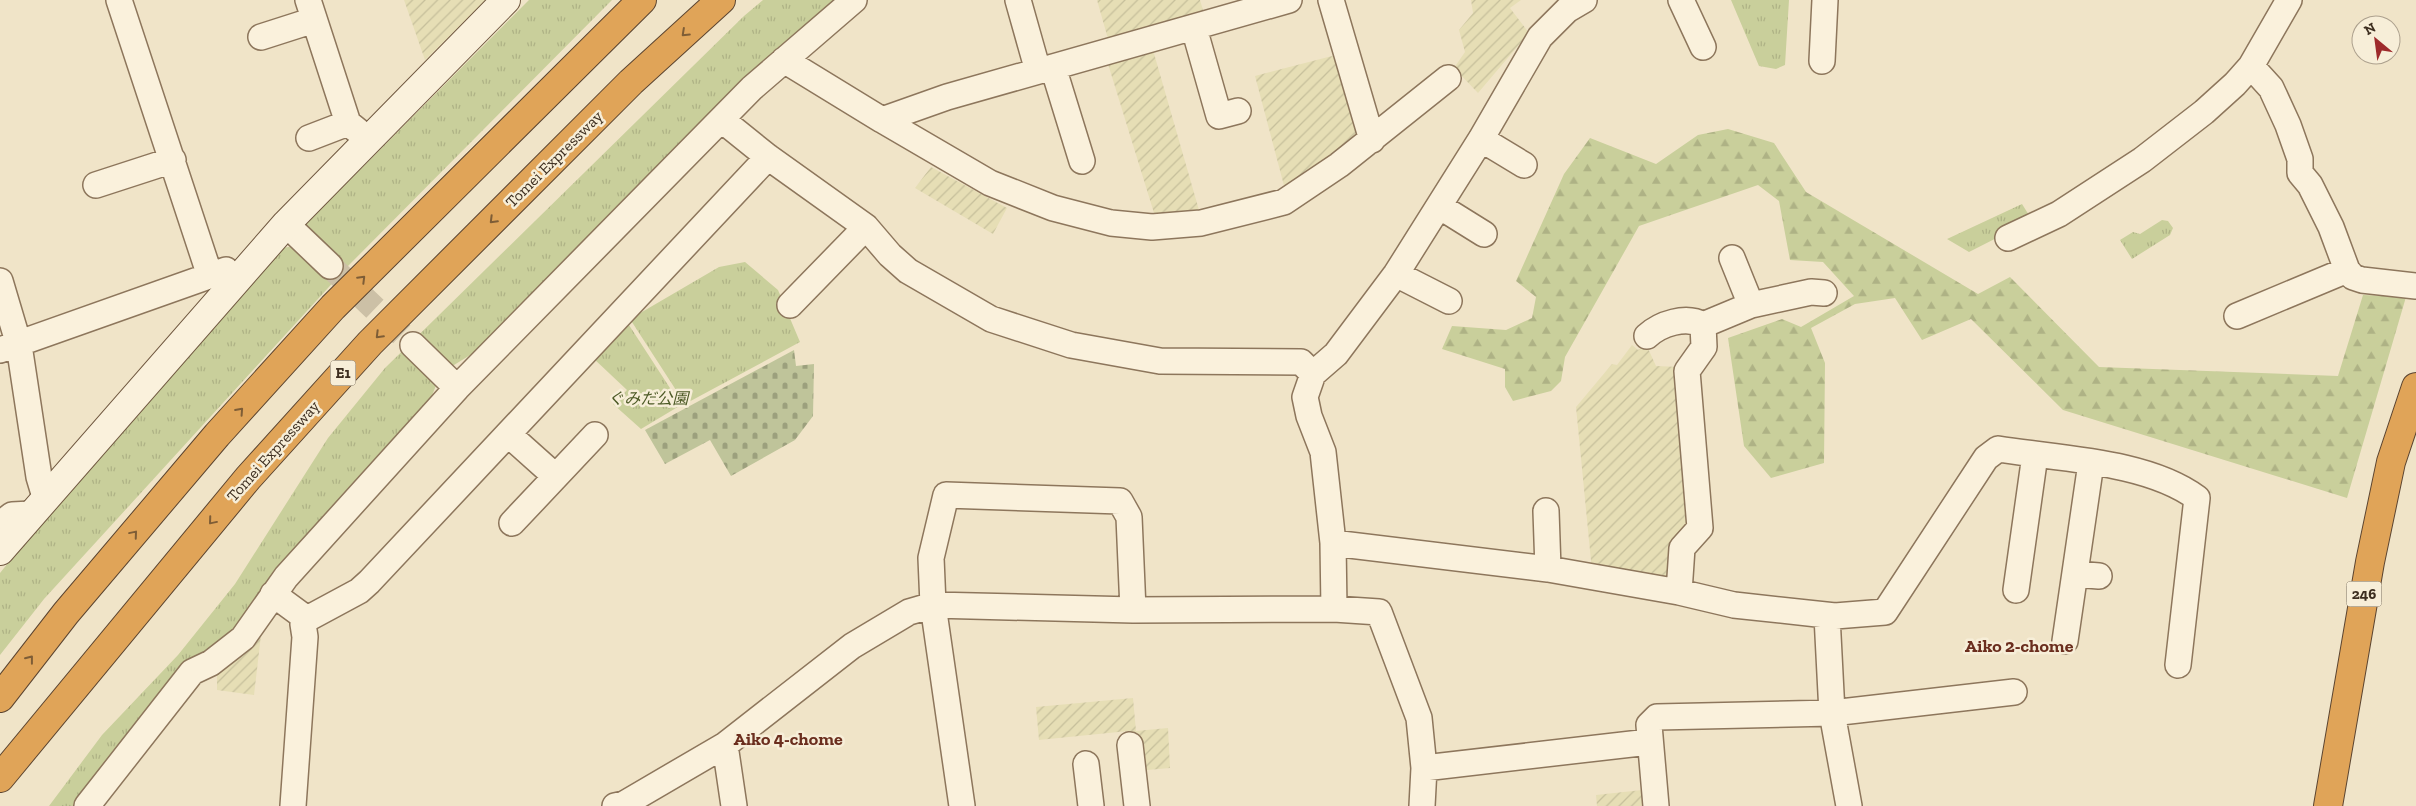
<svg xmlns="http://www.w3.org/2000/svg" width="2416" height="806" font-family="'Zilla Slab','Noto Sans JP',serif">
  <style>
    .farmland { fill: url(#farmland-furrows) }
    .grass { fill: url(#grass-tufts) }
    .forest { fill: url(#forest-firs) }
    .cemetery { fill: url(#cemetery-stones) }
    .lines { fill: none; stroke-linecap: round; stroke-linejoin: round }
    .street-tunnel { stroke: #ccc0a6; stroke-width: 25; stroke-dasharray: 25 12; stroke-linecap: butt }
    .street-casing { stroke: #8d765c; stroke-width: 28 }
    .secondary-casing { stroke: #6f573f; stroke-width: 30 }
    .highway-casing { stroke: #5b4430; stroke-width: 30 }
    .street { stroke: #faf1dc; stroke-width: 25 }
    .secondary { stroke: #faf1dc; stroke-width: 28 }
    .highway { stroke: #e0a458; stroke-width: 28 }
    .oneway { stroke: #7e5d36 }
    .labels { text-anchor: middle; dominant-baseline: central; stroke-width: 5; stroke-linejoin: round; paint-order: stroke }
    .shield { fill: #f7eed8; stroke: #756857; stroke-width: 1 }
    .shield-label { font-size: 15px; font-weight: bold; fill: #3d2e20 }
    .street-label { font-size: 16px; fill: #3d2e20; stroke: #f7eed8 }
    .park-label { font-size: 16px; font-style: italic; fill: #4d5a26; stroke: #f7eed8 }
    .neighbourhood-label { font-size: 18px; font-weight: bold; fill: #6b2e1e; stroke: #f7eed8 }
  </style>
  <defs>
    <pattern id="farmland-furrows" width="10" height="10" patternUnits="userSpaceOnUse" patternTransform="scale(1.25)"><rect width="10" height="10" fill="#e6deb5"/><path d="M-1 1l2-2M0 10L10 0M9 11l2-2" fill="none" stroke="#c6bf9b"/></pattern>
    <pattern id="grass-tufts" width="24" height="20" patternUnits="userSpaceOnUse" patternTransform="scale(1.25)"><rect width="24" height="20" fill="#c9cf9b"/><path d="M3 7l-1-3M5 7V3M7 7l1-3M15 17l-1-3M17 17v-4M19 17l1-3" fill="none" stroke="#aeb285"/></pattern>
    <pattern id="forest-firs" width="22" height="20" patternUnits="userSpaceOnUse" patternTransform="scale(1.25)"><rect width="22" height="20" fill="#c9cf9b"/><path d="M5 1l3.5 6h-7zM16 11l3.5 6h-7z" fill="#aeb285"/></pattern>
    <pattern id="cemetery-stones" width="16" height="16" patternUnits="userSpaceOnUse" patternTransform="scale(1.25)"><rect width="16" height="16" fill="#bfc49a"/><path d="M2 7V4a2 2 0 0 1 4 0v3zM10 15v-3a2 2 0 0 1 4 0v3z" fill="#9ca07d"/></pattern>
  </defs>
  <rect width="100%" height="100%" fill="#f0e4c8"/>
  <!-- farmland -->
  <path class="farmland" d="M 404,0 L 486,0 L 425,60 Z
    M 1097,0 L 1200,0 L 1206,20 L 1110,46 Z
    M 1471,0 L 1521,0 L 1510,8 L 1529,33 L 1478,93 L 1454,68 L 1465,52 L 1459,30 L 1473,13 Z
    M 1153,50 L 1201,217 L 1154,213 L 1108,64 Z
    M 1336,55 L 1359,141 L 1287,197 L 1255,76 Z
    M 931,167 L 1007,208 L 993,234 L 915,188 Z
    M 1646,344 L 1656,366 L 1680,367 L 1689,520 L 1675,541 L 1670,585 L 1592,571 L 1576,407 L 1612,364 L 1617,365 L 1632,345 L 1638,350 Z
    M 261,635 L 254,695 L 217,690 L 217,669 L 253,637 Z
    M 1133,698 L 1136,731 L 1168,728 L 1170,768 L 1136,771 L 1133,736 L 1128,731 L 1039,740 L 1036,707 Z
    M 1642,790 L 1644,806 L 1597,806 L 1596,795 Z"/>
  <!-- grass -->
  <path class="grass" d="M 529,0 L 612,0 L 349,265 L 44,599 L 0,655 L 0,573 L 52,508 L 276,249 L 301,245 L 302,228 Z
    M 763,0 L 847,0 L 493,341 L 441,373 L 431,398 L 271,579 L 240,634 L 76,806 L 49,806 L 102,735 L 178,655 L 235,584 L 328,438 L 385,368 L 744,16 Z
    M 1731,0 L 1789,0 L 1785,65 L 1776,69 L 1759,66 Z
    M 2022,204 L 2032,220 L 1969,252 L 1947,239 Z
    M 2162,220 L 2168,221 L 2173,228 L 2170,235 L 2132,259 L 2120,240 L 2133,232 L 2140,234 Z
    M 745,262 L 778,290 L 800,342 L 685,404 L 630,319 L 719,267 Z
    M 627,322 L 681,405 L 641,429 L 613,404 L 627,390 L 593,358 Z"/>
  <!-- forest -->
  <path class="forest" d="M 1728,129 L 1774,143 L 1806,192 L 1978,294 L 2010,277 L 2099,367 L 2338,376 L 2363,295 L 2406,297 L 2347,498 L 2063,410 L 1971,319 L 1922,340 L 1895,298 L 1855,304 L 1811,328 L 1825,363 L 1824,463 L 1771,478 L 1744,446 L 1728,338 L 1782,319 L 1801,327 L 1854,296 L 1823,262 L 1790,260 L 1779,201 L 1758,185 L 1639,226 L 1565,357 L 1561,381 L 1551,391 L 1513,401 L 1505,387 L 1505,369 L 1442,349 L 1452,326 L 1506,330 L 1532,318 L 1536,297 L 1516,281 L 1564,174 L 1590,138 L 1656,164 L 1698,135 Z"/>
  <!-- cemetery -->
  <path class="cemetery" d="M 794,350 L 796,366 L 814,364 L 813,416 L 795,440 L 731,476 L 710,440 L 665,464 L 645,430 Z"/>
  <g class="lines">
    <!-- street-tunnel -->
    <path class="street-tunnel" d="M 330,266 L 413,345"/>
    <defs>
      <path id="street" d="M 119,0 L 210,276
        M 308,0 L 348,123 L 369,140
        M 1018,0 L 1038,71
        M 1331,0 L 1372,140
        M 1681,0 L 1703,47
        M 1194,28 L 1219,116 L 1238,111
        M 261,37 L 314,20
        M 784,60 L 882,120 L 947,97 L 1289,0
        M 1822,61 L 1825,0
        M 2251,66 L 2271,88 L 2288,125 L 2300,159 L 2300,173 L 2310,185 L 2331,227 L 2347,270 L 2353,277 L 2362,280 L 2416,286
        M 1053,67 L 1082,161
        M 722,120 L 768,157 L 866,227 L 890,255 L 908,271 L 991,319 L 1071,345 L 1160,361 L 1301,362 L 1313,374
        M 882,120 L 990,183 L 1053,208 L 1111,223 L 1152,227 L 1201,223 L 1284,202 L 1339,165 L 1448,78
        M 309,138 L 348,123
        M 1481,139 L 1524,165
        M 96,185 L 173,160
        M 1439,206 L 1484,234
        M 286,224 L 330,266
        M 2008,238 L 2059,214 L 2142,160 L 2204,112 L 2235,84 L 2251,66 L 2289,0
        M 1396,274 L 1449,301
        M 0,281 L 19,345 L 39,477 L 45,497
        M 790,305 L 866,227
        M 1751,305 L 1811,292 L 1824,293
        M 2237,316 L 2347,270
        M 1703,325 L 1751,305 L 1732,258
        M 1647,336 C 1660,324 1686,315 1703,325 L 1704,347 L 1687,371 L 1700,528 L 1682,548 L 1679,592
        M 413,345 L 457,388
        M 0,350 L 226,270
        M 508,434 L 555,476
        M 1546,511 L 1548,569
        M 512,523 L 595,435
        M 0,524 L 12,515 L 31,514
        M 1333,543 L 1548,569 L 1679,592 L 1734,605 L 1835,616 L 1885,612 L 1986,458 L 1998,449 C 2060,459 2147,461 2197,498 L 2178,665
        M 2075,574 L 2099,576
        M 2016,590 L 2035,455
        M 273,594 L 307,619
        M 1334,609 L 1333,543 L 1323,452 L 1309,416 L 1305,397 L 1313,374 L 1336,354 L 1396,274 L 1481,139 L 1540,37 L 1567,10 L 1584,0
        M 1827,616 L 1832,713 L 2014,692
        M 2065,641 L 2091,463
        M 725,745 L 734,806
        M 1130,745 L 1137,806
        M 1086,764 L 1091,806
        M 1424,768 L 1649,742
        M 87,806 L 192,672 L 211,663 L 243,638 L 286,577 L 457,388 L 752,88 L 854,0
        M 293,806 L 305,637 L 303,624 L 307,619 L 359,591 L 369,582 L 768,157
        M 615,806 L 624,804 L 725,745 L 852,646 L 909,612 L 933,605 L 1133,610 L 1334,609 L 1379,612 L 1419,718 L 1424,768 L 1422,806
        M 962,806 L 933,605 L 931,558 L 946,495 L 1120,501 L 1129,517 L 1133,610
        M 1656,806 L 1649,725 L 1657,717 L 1832,713 L 1849,806"/>
      <path id="secondary" d="M 0,551 L 286,224 L 506,0"/>
      <path id="highway" d="M 0,698 L 66,613 L 217,435 L 333,307 L 642,0
        M 0,778 L 248,478 L 370,343 L 631,82 L 721,0
        M 2328,806 L 2370,562 L 2391,462 L 2416,387"/>
    </defs>
    <!-- street casing -->
    <use href="#street" class="street-casing"/>
    <!-- secondary casing -->
    <use href="#secondary" class="secondary-casing"/>
    <!-- highway casing -->
    <use href="#highway" class="highway-casing"/>
    <!-- street -->
    <use href="#street" class="street"/>
    <!-- secondary -->
    <use href="#secondary" class="secondary"/>
    <!-- highway -->
    <use href="#highway" class="highway"/>
  </g>
  <!-- one-way arrows -->
  <defs><path id="oneway-chevron" d="M-2-3.5L2.5 0L-2 3.5" fill="none" stroke-width="1.6" stroke-linecap="round" stroke-linejoin="round" transform="scale(1.25)"/></defs>
  <g class="oneway">
    <use href="#oneway-chevron" transform="translate(685 33) rotate(137)"/>
    <use href="#oneway-chevron" transform="translate(493 220) rotate(135)"/>
    <use href="#oneway-chevron" transform="translate(362 279) rotate(-45)"/>
    <use href="#oneway-chevron" transform="translate(379 335) rotate(135)"/>
    <use href="#oneway-chevron" transform="translate(240 411) rotate(-48)"/>
    <use href="#oneway-chevron" transform="translate(212 521) rotate(130)"/>
    <use href="#oneway-chevron" transform="translate(134 534) rotate(-50)"/>
    <use href="#oneway-chevron" transform="translate(30 659) rotate(-52)"/>
  </g>
  <g class="labels">
    <!-- shield labels -->
    <g class="shield">
      <rect x="330.5" y="360.5" width="25" height="25" rx="4"/>
      <rect x="2346.5" y="581.5" width="35" height="25" rx="4"/>
    </g>
    <g class="shield-label">
      <text x="343" y="373">E1</text>
      <text x="2364" y="594">246</text>
    </g>
    <!-- street labels -->
    <g class="street-label">
      <text transform="translate(554 159) rotate(-45)">Tomei Expressway</text>
      <text transform="translate(273 451) rotate(-48)">Tomei Expressway</text>
    </g>
    <!-- park labels -->
    <g class="park-label">
      <text x="648" y="398">ぐみだ公園</text>
    </g>
    <!-- neighbourhood labels -->
    <g class="neighbourhood-label">
      <text x="2019" y="646">Aiko 2-chome</text>
      <text x="788" y="739">Aiko 4-chome</text>
    </g>
  </g>
  <!-- north arrow -->
  <g transform="translate(2376 40) rotate(331)"><circle r="24" fill="#f7eed8" stroke="#ada18e"/>
  <path d="M0-4L9 19L0 12L-9 19Z" fill="#9e2a2b"/>
  <text y="-8" font-size="14" font-weight="bold" text-anchor="middle" fill="#3d2e20">N</text>
  </g>
</svg>
